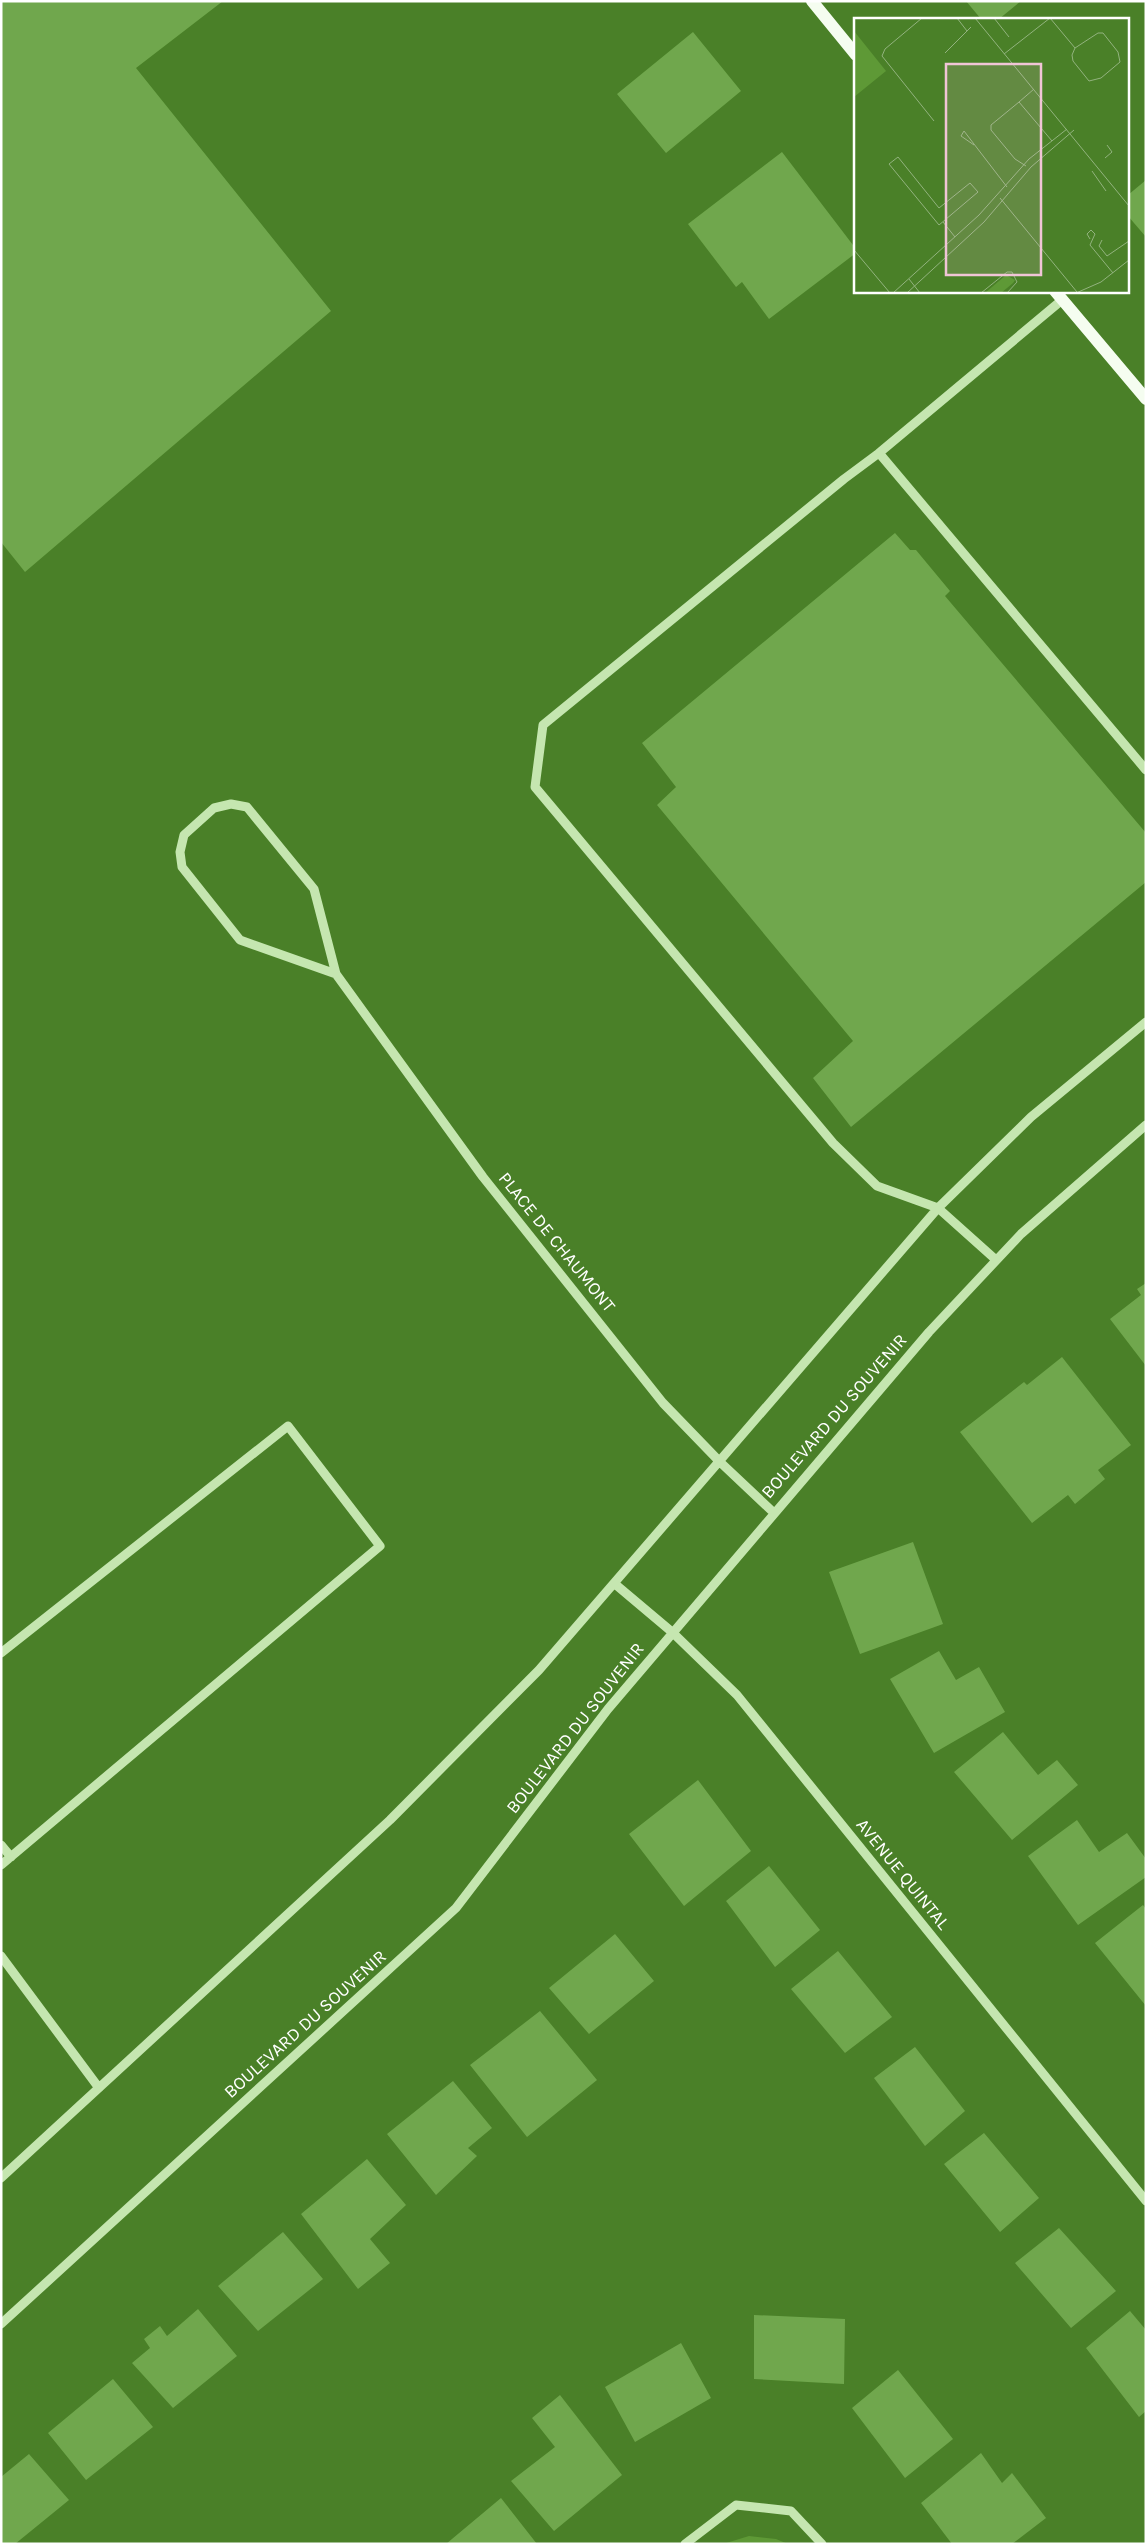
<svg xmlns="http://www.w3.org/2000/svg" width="1147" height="2545" font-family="Karla,sans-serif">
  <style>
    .green { fill: #5e9936 }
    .building { fill: #70a74d }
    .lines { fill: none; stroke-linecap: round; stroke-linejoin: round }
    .minor { stroke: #c5e6b0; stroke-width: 9 }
    .major { stroke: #f5fdf0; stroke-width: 12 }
    .labels { text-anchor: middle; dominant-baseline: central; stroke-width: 5; stroke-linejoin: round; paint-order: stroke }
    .street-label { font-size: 18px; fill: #fff; stroke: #4a8028 }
    .inset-road { fill: none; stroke: #92b37e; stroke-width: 1 }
    .view { fill: #f0c5d6; fill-opacity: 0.15; stroke: #f0c5d6; stroke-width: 2.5 }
    .inset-edge { fill: none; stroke: #fff; stroke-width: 2.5 }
  </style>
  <rect width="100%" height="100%" fill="#4a8028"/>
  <!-- green -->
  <path class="green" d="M 749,2536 L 776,2539 L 788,2544 L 723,2544 Z"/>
  <!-- building -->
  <path class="building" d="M 1,1 L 223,1 L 136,68 L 331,311 L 25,572 L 1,542 Z
    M 966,1 L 1021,1 L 999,19 L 981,19 Z
    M 693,32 L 741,91 L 666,153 L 617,94 Z
    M 782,152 L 856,249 L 856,253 L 769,319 L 742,282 L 736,287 L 688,224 Z
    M 1146,180 L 1146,237 L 1128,216 L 1128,195 Z
    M 895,533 L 910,550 L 916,550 L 950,591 L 945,596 L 1146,833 L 1146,882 L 851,1127 L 813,1078 L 853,1041 L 657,805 L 676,787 L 642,743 Z
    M 1146,1283 L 1146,1366 L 1110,1319 L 1141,1295 L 1137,1289 Z
    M 1062,1357 L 1131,1445 L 1098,1470 L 1105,1479 L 1075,1504 L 1068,1495 L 1032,1523 L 960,1432 L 1024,1382 L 1027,1385 Z
    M 913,1542 L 943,1624 L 860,1654 L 829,1572 Z
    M 939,1651 L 956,1680 L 979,1667 L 1005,1712 L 934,1753 L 890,1679 Z
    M 1003,1732 L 1038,1775 L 1057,1760 L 1078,1785 L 1012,1840 L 954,1772 Z
    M 698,1780 L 751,1851 L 684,1906 L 629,1834 Z
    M 1077,1820 L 1099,1852 L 1127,1833 L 1146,1859 L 1146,1877 L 1078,1925 L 1028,1856 Z
    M 769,1866 L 820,1930 L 775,1967 L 726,1901 Z
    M 1143,1905 L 1146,1909 L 1146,2006 L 1095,1943 Z
    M 615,1934 L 654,1981 L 589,2034 L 549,1988 Z
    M 838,1951 L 892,2017 L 845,2053 L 791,1989 Z
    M 540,2011 L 597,2080 L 527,2137 L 470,2065 Z
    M 915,2047 L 965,2111 L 925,2146 L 874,2078 Z
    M 453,2081 L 492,2128 L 468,2148 L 477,2156 L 436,2195 L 387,2134 Z
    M 984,2133 L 1039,2198 L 1000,2232 L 944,2164 Z
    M 367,2159 L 406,2205 L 370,2239 L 390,2263 L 358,2289 L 301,2214 Z
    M 1059,2228 L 1116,2291 L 1071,2328 L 1015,2263 Z
    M 283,2232 L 323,2279 L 258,2331 L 218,2286 Z
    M 198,2309 L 237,2356 L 173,2408 L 132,2363 L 150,2348 L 144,2339 L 160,2326 L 167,2336 Z
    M 1130,2311 L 1146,2330 L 1146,2411 L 1139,2417 L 1086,2348 Z
    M 754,2315 L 845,2319 L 844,2384 L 754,2379 Z
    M 681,2343 L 711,2398 L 635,2442 L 605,2387 Z
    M 898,2370 L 953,2439 L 905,2478 L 852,2408 Z
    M 113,2379 L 153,2427 L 86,2480 L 48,2433 Z
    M 560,2395 L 622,2475 L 554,2531 L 511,2481 L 555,2447 L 532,2418 Z
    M 981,2453 L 1002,2483 L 1012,2473 L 1046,2518 L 1012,2544 L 952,2544 L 921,2503 Z
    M 29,2454 L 69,2500 L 15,2544 L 1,2544 L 1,2477 Z
    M 501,2498 L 537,2544 L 446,2544 Z"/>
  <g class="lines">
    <!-- minor -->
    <path class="minor" d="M 1062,300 L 879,453 L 1146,770
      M 879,453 L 844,479 L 543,725 L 535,787 L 833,1143 L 877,1186 L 938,1208 L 995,1259
      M 336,974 L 240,940 L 182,867 L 180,852 L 184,835 L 214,808 L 231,804 L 247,807 L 314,889 L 336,974 L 483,1177 L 663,1403 L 720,1462 L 773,1512
      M 615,1584 L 672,1632 L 737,1695 L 1146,2201
      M 1,1653 L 288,1426 L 380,1546 L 1,1865
      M 1,1845 L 11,1857
      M 1,1956 L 99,2088
      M 1,2178 L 390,1820 L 539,1670 L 938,1208 L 1031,1117 L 1146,1022
      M 1,2324 L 456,1908 L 608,1709 L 929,1332 L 1021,1234 L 1146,1125
      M 685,2544 L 736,2505 L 791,2511 L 822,2544"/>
    <!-- major -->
    <path class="major" d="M 812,1 L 856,55
      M 1055,291 L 1146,399"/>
  </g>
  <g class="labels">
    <!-- street labels -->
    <g class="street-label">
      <text transform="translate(557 1242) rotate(51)">PLACE DE CHAUMONT</text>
      <text transform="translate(834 1416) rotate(-49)">BOULEVARD DU SOUVENIR</text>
      <text transform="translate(575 1728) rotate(-52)">BOULEVARD DU SOUVENIR</text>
      <text transform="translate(903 1874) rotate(51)">AVENUE QUINTAL</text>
      <text transform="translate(305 2024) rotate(-42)">BOULEVARD DU SOUVENIR</text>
    </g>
  </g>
  <!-- overview -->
  <g transform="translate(854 18)">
    <rect width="275" height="275" fill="#4a8028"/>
    <path d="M 0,13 L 32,53 L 0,79 ZM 152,257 L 161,262 L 159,265 L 147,275 L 131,275 Z" fill="#5e9936"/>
    <path class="inset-road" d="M 68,0 L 31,31 L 28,38 L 80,103M 103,0 L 113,13 L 117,9M 121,0 L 275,188M 140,0 L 155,19M 196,0 L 221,30M 244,15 L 249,15 L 264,34 L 266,44 L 247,60 L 235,63 L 219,43 L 218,37 L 221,30 ZM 91,35 L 113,13M 150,36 L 196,0M 180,71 L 165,84 L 198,123M 165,84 L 137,107 L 137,112 L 161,141 L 172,148M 120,127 L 107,118 L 110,113 L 153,169M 44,139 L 85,190 L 116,165 L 124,174 L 85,207 L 35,146 ZM 251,140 L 258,134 L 253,127M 238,153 L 252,173M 146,180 L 223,274M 89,204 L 101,219M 236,221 L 233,216 L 237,212 L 241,216 L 236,227 L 259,255M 248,222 L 245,228 L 253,238 L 275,223M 0,232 L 36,275M 55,261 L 66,275M 39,275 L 125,197 L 175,141 L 213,111M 53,275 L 130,204 L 177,149 L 220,112M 127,275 L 153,254 L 158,254 L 163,264 L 153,275M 222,275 L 247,264 L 275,242"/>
    <path class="view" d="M 92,46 L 187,46 L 187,257 L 92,257 Z"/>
    <rect width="275" height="275" class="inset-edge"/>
  </g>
  <!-- border -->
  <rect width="1147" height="2545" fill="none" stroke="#ffffff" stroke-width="5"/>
</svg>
